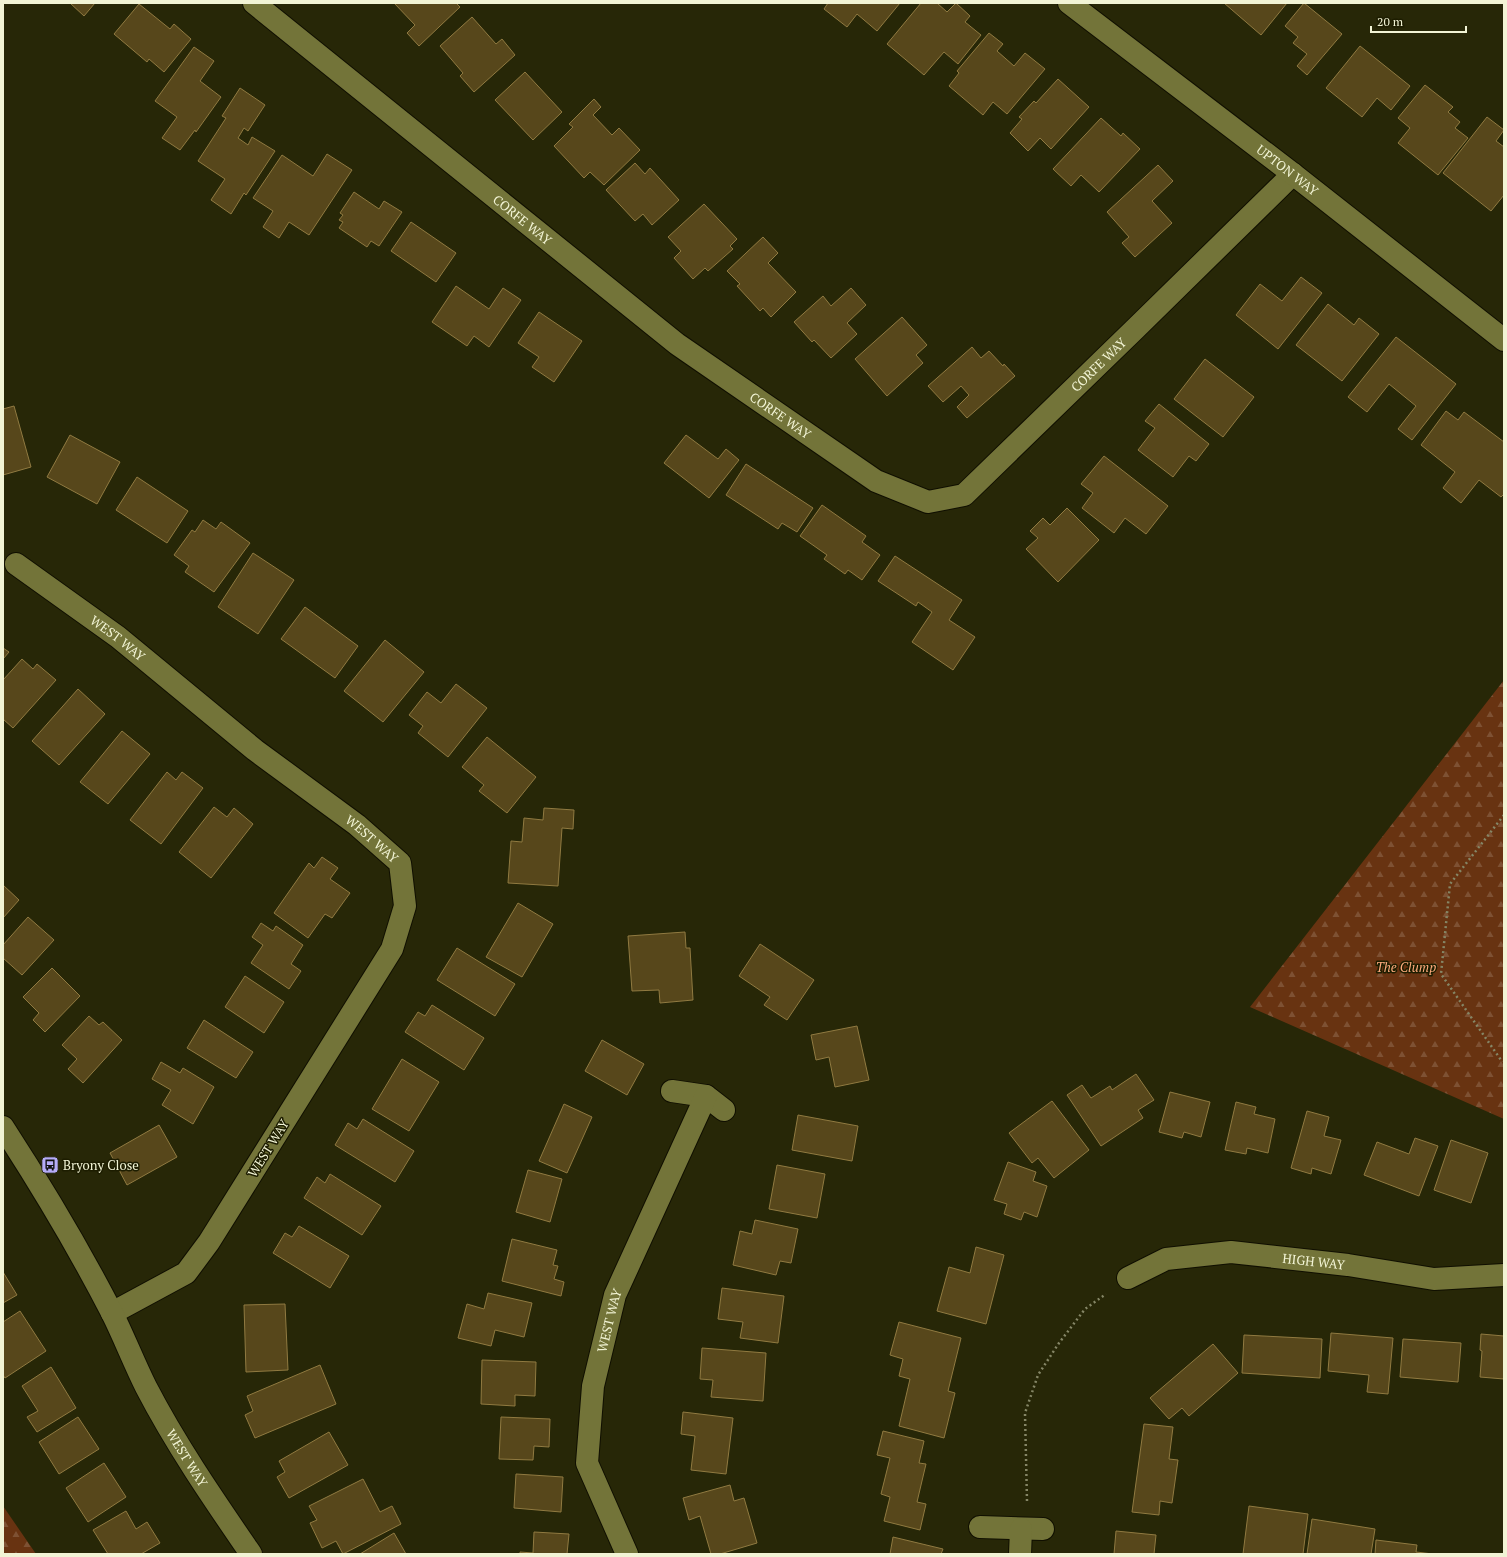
<svg xmlns="http://www.w3.org/2000/svg" width="1507" height="1557" font-family="'PT Serif',serif">
  <style>
    .forest { fill: url(#forest-firs) }
    .building { fill: #57471b; stroke: #907a41 }
    .lines { fill: none; stroke-linecap: round; stroke-linejoin: round }
    .minor-casing { stroke: #100f00; stroke-width: 24 }
    .path { stroke: #858666; stroke-width: 2.5; stroke-dasharray: 2 3; stroke-linecap: butt }
    .minor { stroke: #737439; stroke-width: 22 }
    .labels { text-anchor: middle; dominant-baseline: central; stroke-width: 3; stroke-linejoin: round; paint-order: stroke }
    .street-label { font-size: 13px; fill: #f2f4d5; stroke: #1d1d00 }
    .park-label { font-size: 13px; font-style: italic; fill: #ffac7e; stroke: #1d1d00 }
    .poi-label { font-size: 13px; fill: #f2f4d5; stroke: #1d1d00; text-anchor: start }
  </style>
  <defs>
    <pattern id="forest-firs" width="22" height="20" patternUnits="userSpaceOnUse"><rect width="22" height="20" fill="#683311"/><path d="M5 1l3.5 6h-7zM16 11l3.5 6h-7z" fill="#7e5133"/></pattern>
  </defs>
  <rect width="100%" height="100%" fill="#272707"/>
  <!-- forest -->
  <path class="forest" d="M 1504,680 L 1504,1119 L 1250,1007 Z
    M 3,1506 L 36,1554 L 3,1554 Z"/>
  <!-- building -->
  <path class="building" d="M 70,3 L 95,3 L 84,16 Z
    M 394,3 L 456,3 L 460,7 L 419,46 L 407,33 L 415,25 Z
    M 828,3 L 900,3 L 877,31 L 857,14 L 847,27 L 824,9 Z
    M 921,3 L 937,3 L 947,12 L 956,3 L 970,16 L 965,22 L 981,35 L 958,64 L 944,52 L 924,75 L 887,44 Z
    M 1224,3 L 1287,3 L 1261,35 Z
    M 1304,3 L 1342,34 L 1307,75 L 1297,66 L 1307,54 L 1293,43 L 1298,37 L 1285,26 Z
    M 139,4 L 170,29 L 174,24 L 191,39 L 164,72 L 149,59 L 147,62 L 114,34 Z
    M 472,17 L 496,44 L 502,39 L 515,55 L 474,92 L 460,76 L 463,73 L 440,46 Z
    M 989,33 L 1003,44 L 997,51 L 1014,66 L 1025,53 L 1045,69 L 1007,114 L 993,102 L 983,115 L 949,86 L 959,73 L 957,71 Z
    M 1360,46 L 1410,86 L 1391,110 L 1377,98 L 1362,117 L 1326,88 Z
    M 194,47 L 214,61 L 200,81 L 221,97 L 196,132 L 195,130 L 180,150 L 162,138 L 177,117 L 155,101 Z
    M 525,72 L 562,112 L 533,140 L 495,100 Z
    M 1058,79 L 1089,107 L 1051,149 L 1040,138 L 1028,151 L 1010,133 L 1022,119 L 1019,117 L 1034,101 L 1036,103 Z
    M 1425,85 L 1453,107 L 1448,112 L 1460,122 L 1455,128 L 1468,138 L 1438,175 L 1398,143 L 1410,128 L 1398,118 Z
    M 240,88 L 265,105 L 248,131 L 244,128 L 238,138 L 248,145 L 252,137 L 275,151 L 246,195 L 244,193 L 231,214 L 211,200 L 225,179 L 198,161 L 226,118 L 222,116 Z
    M 594,99 L 601,107 L 593,115 L 612,135 L 619,128 L 640,150 L 604,185 L 590,172 L 584,178 L 554,146 L 573,127 L 569,124 Z
    M 1487,117 L 1504,130 L 1496,141 L 1504,147 L 1504,195 L 1491,211 L 1443,173 Z
    M 1101,118 L 1121,136 L 1123,133 L 1140,149 L 1099,192 L 1081,175 L 1071,186 L 1053,169 Z
    M 327,154 L 352,170 L 309,235 L 289,222 L 279,238 L 263,227 L 273,211 L 253,198 L 282,155 L 313,176 Z
    M 635,163 L 645,174 L 650,168 L 679,200 L 652,225 L 643,214 L 635,221 L 606,190 Z
    M 1158,165 L 1173,181 L 1152,201 L 1172,223 L 1135,257 L 1122,243 L 1129,237 L 1107,212 Z
    M 354,192 L 379,209 L 384,201 L 402,212 L 379,246 L 371,241 L 367,247 L 339,228 L 343,222 L 339,220 L 343,215 L 340,213 Z
    M 704,204 L 737,239 L 730,246 L 733,249 L 708,271 L 705,268 L 693,279 L 674,258 L 681,251 L 668,237 Z
    M 411,222 L 456,253 L 436,282 L 391,251 Z
    M 763,237 L 778,253 L 768,263 L 796,292 L 771,317 L 763,308 L 760,311 L 737,286 L 740,284 L 727,271 Z
    M 1301,277 L 1322,293 L 1278,349 L 1236,315 L 1260,284 L 1282,301 Z
    M 456,286 L 489,309 L 503,288 L 521,300 L 489,347 L 474,336 L 467,346 L 432,322 Z
    M 851,288 L 866,305 L 847,323 L 857,334 L 831,358 L 814,340 L 812,342 L 794,322 L 823,296 L 831,306 Z
    M 1328,304 L 1354,325 L 1359,318 L 1379,334 L 1342,381 L 1296,345 Z
    M 539,312 L 582,341 L 554,382 L 532,367 L 539,357 L 518,343 Z
    M 902,317 L 927,345 L 916,355 L 923,363 L 887,396 L 855,359 Z
    M 1396,337 L 1456,384 L 1412,440 L 1398,429 L 1416,406 L 1389,384 L 1367,412 L 1348,397 Z
    M 972,347 L 981,358 L 989,351 L 1003,366 L 1004,364 L 1015,376 L 967,418 L 957,407 L 969,395 L 961,386 L 943,402 L 928,386 Z
    M 1205,359 L 1254,397 L 1223,437 L 1174,399 Z
    M 1159,404 L 1209,444 L 1196,461 L 1189,456 L 1173,477 L 1138,450 L 1155,428 L 1145,421 Z
    M 14,406 L 31,467 L 3,475 L 3,409 Z
    M 1446,411 L 1458,420 L 1464,412 L 1504,442 L 1504,494 L 1501,497 L 1479,480 L 1461,503 L 1443,488 L 1455,472 L 1421,445 Z
    M 70,435 L 120,462 L 97,504 L 47,477 Z
    M 686,435 L 718,459 L 726,449 L 739,460 L 709,498 L 664,463 Z
    M 1104,456 L 1168,506 L 1146,534 L 1125,518 L 1114,533 L 1082,508 L 1093,493 L 1081,484 Z
    M 746,464 L 813,508 L 797,532 L 782,523 L 778,529 L 726,495 Z
    M 137,477 L 188,511 L 167,543 L 116,510 Z
    M 822,505 L 866,536 L 862,542 L 880,555 L 862,580 L 848,570 L 845,574 L 824,559 L 827,555 L 800,536 Z
    M 1067,508 L 1099,540 L 1058,582 L 1026,549 L 1038,538 L 1030,531 L 1043,518 L 1050,525 Z
    M 203,520 L 216,529 L 221,522 L 250,543 L 214,592 L 185,572 L 189,566 L 174,555 L 192,530 L 195,532 Z
    M 253,553 L 294,580 L 258,634 L 218,607 Z
    M 895,556 L 962,600 L 949,620 L 975,637 L 953,670 L 912,642 L 932,612 L 918,602 L 916,606 L 878,581 Z
    M 305,607 L 358,646 L 335,678 L 281,639 Z
    M 385,640 L 424,672 L 383,722 L 344,691 Z
    M 3,648 L 9,652 L 3,659 Z
    M 22,659 L 33,669 L 37,664 L 56,680 L 13,728 L 3,719 L 3,680 Z
    M 456,684 L 487,708 L 448,757 L 418,733 L 423,726 L 409,715 L 427,692 L 441,703 Z
    M 78,689 L 105,714 L 59,765 L 32,741 Z
    M 122,731 L 150,754 L 108,804 L 80,782 Z
    M 487,737 L 536,777 L 507,813 L 479,791 L 484,785 L 462,767 Z
    M 167,772 L 176,780 L 182,772 L 203,788 L 161,844 L 130,820 Z
    M 214,807 L 227,817 L 234,808 L 253,824 L 211,878 L 179,852 Z
    M 544,808 L 574,810 L 573,829 L 562,828 L 558,886 L 508,883 L 511,841 L 522,842 L 524,818 L 543,820 Z
    M 322,857 L 338,868 L 330,879 L 350,893 L 332,918 L 325,914 L 308,938 L 274,913 L 309,863 L 314,868 Z
    M 3,885 L 19,900 L 3,918 Z
    M 518,903 L 553,924 L 522,977 L 486,957 Z
    M 28,917 L 54,940 L 22,975 L 3,958 L 3,945 Z
    M 261,923 L 273,931 L 276,926 L 303,945 L 291,964 L 301,971 L 289,989 L 251,963 L 263,945 L 252,937 Z
    M 685,932 L 686,948 L 690,948 L 693,1000 L 660,1003 L 659,990 L 632,991 L 628,936 Z
    M 760,944 L 814,980 L 787,1020 L 764,1005 L 770,997 L 739,976 Z
    M 457,948 L 515,984 L 495,1016 L 437,980 Z
    M 52,968 L 80,996 L 45,1032 L 33,1020 L 39,1013 L 23,997 Z
    M 245,976 L 284,1002 L 264,1033 L 225,1007 Z
    M 432,1005 L 484,1038 L 464,1070 L 405,1032 L 418,1012 L 425,1016 Z
    M 89,1016 L 99,1025 L 103,1022 L 122,1040 L 83,1083 L 68,1069 L 77,1059 L 62,1045 Z
    M 204,1020 L 253,1052 L 236,1078 L 187,1048 Z
    M 857,1026 L 869,1080 L 835,1087 L 829,1057 L 816,1060 L 811,1035 Z
    M 602,1040 L 644,1064 L 627,1095 L 585,1071 Z
    M 402,1059 L 439,1082 L 409,1131 L 372,1109 Z
    M 161,1062 L 180,1073 L 183,1068 L 214,1087 L 193,1124 L 162,1105 L 171,1090 L 152,1079 Z
    M 1136,1074 L 1154,1100 L 1138,1110 L 1143,1118 L 1101,1146 L 1067,1095 L 1082,1085 L 1091,1098 L 1110,1086 L 1112,1090 Z
    M 1170,1092 L 1210,1102 L 1201,1137 L 1184,1132 L 1182,1138 L 1159,1132 Z
    M 1052,1101 L 1089,1150 L 1054,1178 L 1038,1158 L 1032,1163 L 1009,1133 Z
    M 1236,1102 L 1256,1107 L 1254,1114 L 1275,1119 L 1268,1153 L 1247,1148 L 1246,1154 L 1225,1150 Z
    M 564,1104 L 592,1117 L 567,1173 L 539,1161 Z
    M 1307,1111 L 1329,1117 L 1324,1136 L 1341,1140 L 1331,1174 L 1312,1168 L 1311,1174 L 1291,1168 Z
    M 798,1115 L 858,1126 L 852,1161 L 792,1150 Z
    M 363,1119 L 414,1151 L 395,1182 L 335,1145 L 348,1123 L 357,1129 Z
    M 159,1125 L 177,1157 L 127,1185 L 110,1153 Z
    M 1415,1138 L 1438,1146 L 1419,1196 L 1364,1175 L 1377,1142 L 1409,1154 Z
    M 1451,1140 L 1488,1153 L 1471,1203 L 1434,1190 Z
    M 1008,1162 L 1036,1172 L 1033,1181 L 1047,1186 L 1037,1217 L 1024,1212 L 1021,1220 L 1004,1214 L 1007,1204 L 994,1200 Z
    M 777,1165 L 825,1174 L 817,1218 L 769,1209 Z
    M 528,1170 L 562,1179 L 550,1222 L 516,1212 Z
    M 330,1174 L 381,1206 L 362,1235 L 304,1198 L 317,1177 L 325,1183 Z
    M 755,1220 L 798,1229 L 791,1263 L 780,1261 L 776,1275 L 733,1265 L 740,1231 L 752,1234 Z
    M 299,1226 L 349,1256 L 330,1288 L 273,1253 L 285,1233 L 292,1237 Z
    M 512,1239 L 557,1250 L 553,1265 L 558,1266 L 554,1279 L 564,1282 L 561,1296 L 502,1281 Z
    M 976,1247 L 1004,1255 L 986,1324 L 937,1311 L 949,1267 L 970,1273 Z
    M 3,1272 L 17,1295 L 3,1303 Z
    M 722,1288 L 784,1296 L 778,1343 L 740,1338 L 743,1322 L 718,1319 Z
    M 488,1293 L 532,1303 L 524,1337 L 495,1330 L 491,1346 L 458,1338 L 467,1304 L 484,1309 Z
    M 285,1304 L 288,1370 L 246,1372 L 244,1305 Z
    M 20,1311 L 46,1351 L 5,1378 L 3,1375 L 3,1322 Z
    M 899,1322 L 961,1338 L 948,1391 L 955,1393 L 944,1438 L 899,1426 L 910,1379 L 899,1376 L 903,1359 L 890,1355 Z
    M 1331,1333 L 1393,1338 L 1388,1394 L 1367,1392 L 1369,1375 L 1328,1371 Z
    M 1481,1334 L 1504,1336 L 1504,1379 L 1480,1377 L 1482,1351 L 1480,1350 Z
    M 1244,1335 L 1322,1339 L 1320,1378 L 1242,1373 Z
    M 1403,1339 L 1461,1343 L 1458,1382 L 1400,1377 Z
    M 1213,1344 L 1238,1373 L 1189,1416 L 1182,1408 L 1169,1419 L 1150,1398 Z
    M 702,1348 L 766,1353 L 763,1401 L 711,1397 L 713,1380 L 700,1379 Z
    M 482,1360 L 536,1362 L 535,1396 L 515,1395 L 515,1406 L 481,1404 Z
    M 320,1365 L 336,1404 L 255,1438 L 245,1415 L 253,1411 L 247,1396 Z
    M 51,1367 L 76,1408 L 37,1432 L 27,1417 L 38,1411 L 22,1386 Z
    M 683,1412 L 733,1418 L 726,1474 L 691,1470 L 695,1436 L 681,1434 Z
    M 78,1417 L 99,1449 L 59,1474 L 39,1442 Z
    M 501,1417 L 550,1419 L 549,1447 L 534,1446 L 533,1460 L 499,1459 Z
    M 1144,1424 L 1173,1427 L 1169,1459 L 1178,1460 L 1172,1503 L 1160,1501 L 1159,1515 L 1132,1512 Z
    M 883,1431 L 924,1441 L 919,1463 L 926,1464 L 917,1502 L 926,1504 L 920,1530 L 884,1521 L 890,1497 L 881,1494 L 890,1458 L 877,1455 Z
    M 329,1432 L 348,1465 L 289,1498 L 277,1477 L 285,1472 L 279,1461 Z
    M 104,1463 L 126,1497 L 88,1522 L 66,1488 Z
    M 516,1474 L 563,1477 L 561,1512 L 514,1508 Z
    M 363,1479 L 380,1512 L 392,1506 L 401,1524 L 343,1554 L 336,1541 L 322,1548 L 310,1523 L 317,1520 L 309,1506 Z
    M 730,1485 L 734,1501 L 744,1498 L 757,1543 L 720,1554 L 711,1554 L 700,1516 L 689,1520 L 683,1498 Z
    M 1249,1506 L 1308,1514 L 1303,1554 L 1243,1554 Z
    M 126,1511 L 136,1529 L 147,1522 L 160,1543 L 141,1554 L 108,1554 L 93,1530 Z
    M 1312,1519 L 1375,1529 L 1371,1554 L 1307,1554 Z
    M 1116,1531 L 1156,1535 L 1154,1554 L 1114,1554 Z
    M 534,1532 L 569,1534 L 567,1554 L 520,1554 L 520,1552 L 533,1553 Z
    M 394,1533 L 406,1554 L 360,1554 Z
    M 893,1537 L 943,1549 L 941,1554 L 890,1554 Z
    M 1376,1540 L 1417,1545 L 1416,1552 L 1433,1554 L 1375,1554 Z"/>
  <g class="lines">
    <defs>
      <g id="minor">
        <path id="s1" d="M 254,3 L 677,344 L 876,481 L 928,502 L 964,495 L 1136,328 L 1293,174"/>
        <path id="s2" d="M 1069,3 L 1293,174 L 1504,340"/>
        <path id="s3" d="M 16,564 L 118,637 L 255,750 L 357,825 L 400,863 L 405,906 L 392,949 L 209,1242 L 186,1273 L 112,1313"/>
        <path d="M 672,1091 L 706,1096 L 724,1110"/>
        <path id="s4" d="M 3,1127 C 42,1187 79,1249 112,1313 C 124,1337 134,1363 146,1387 C 176,1445 214,1500 251,1554"/>
        <path id="s5" d="M 1128,1278 L 1166,1259 L 1231,1252 L 1348,1265 L 1434,1279 L 1504,1275"/>
        <path d="M 980,1527 L 1043,1529"/>
        <path id="s6" d="M 627,1554 L 587,1463 L 593,1386 L 615,1295 L 706,1096"/>
        <path d="M 1020,1554 L 1021,1529"/>
      </g>
    </defs>
    <!-- minor casing -->
    <use href="#minor" class="minor-casing"/>
    <!-- path -->
    <path class="path" d="M 1504,815 L 1450,884 L 1441,974 L 1501,1060 L 1504,1061
      M 1027,1501 L 1025,1413 L 1038,1375 L 1059,1343 L 1085,1309 L 1106,1294"/>
    <!-- minor -->
    <use href="#minor" class="minor"/>
  </g>
  <!-- icons -->
  <defs>
    <symbol id="bus-square" viewBox="-11 -11 22 22"><rect x="-9" y="-9" width="18" height="18" rx="4" fill="#b5acf8" stroke="#1d1d00"/><path d="M-5-6H5V4H4V6H2V4H-2V6H-4V4H-5ZM-3.5-4V0h7V-4ZM-3.5 1.2v1.5H-2V1.2ZM2 1.2v1.5H3.5V1.2Z" fill="#111"/></symbol>
  </defs>
  <g fill-rule="evenodd">
    <use href="#bus-square" x="40" y="1155" width="20" height="20"/>
  </g>
  <g class="labels">
    <!-- street labels -->
    <g class="street-label">
      <text stroke="none"><textPath href="#s2" startOffset="275">UPTON WAY</textPath></text>
      <text stroke="none"><textPath href="#s1" startOffset="345">CORFE WAY</textPath></text>
      <text stroke="none"><textPath href="#s1" startOffset="1065">CORFE WAY</textPath></text>
      <text stroke="none"><textPath href="#s1" startOffset="669">CORFE WAY</textPath></text>
      <text stroke="none"><textPath href="#s3" startOffset="126">WEST WAY</textPath></text>
      <text stroke="none"><textPath href="#s3" startOffset="450">WEST WAY</textPath></text>
      <text transform="translate(268 1148) rotate(-58)">WEST WAY</text>
      <text stroke="none"><textPath href="#s5" startOffset="191">HIGH WAY</textPath></text>
      <text stroke="none"><textPath href="#s6" startOffset="244">WEST WAY</textPath></text>
      <text stroke="none"><textPath href="#s4" startOffset="379">WEST WAY</textPath></text>
    </g>
    <!-- park labels -->
    <g class="park-label">
      <text x="1406" y="967">The Clump</text>
    </g>
    <!-- poi labels -->
    <g class="poi-label">
      <text x="63" y="1165">Bryony Close</text>
    </g>
  </g>
  <!-- border -->
  <rect width="1507" height="1557" fill="none" stroke="#f2f4d5" stroke-width="8"/>
  <!-- scale -->
  <path d="M1371 26v6h95v-6" fill="none" stroke="#f2f4d5" stroke-width="2"/>
  <text x="1377" y="26" font-size="12" fill="#f2f4d5" stroke="#1d1d00" stroke-width="3" paint-order="stroke">20 m</text>
</svg>
